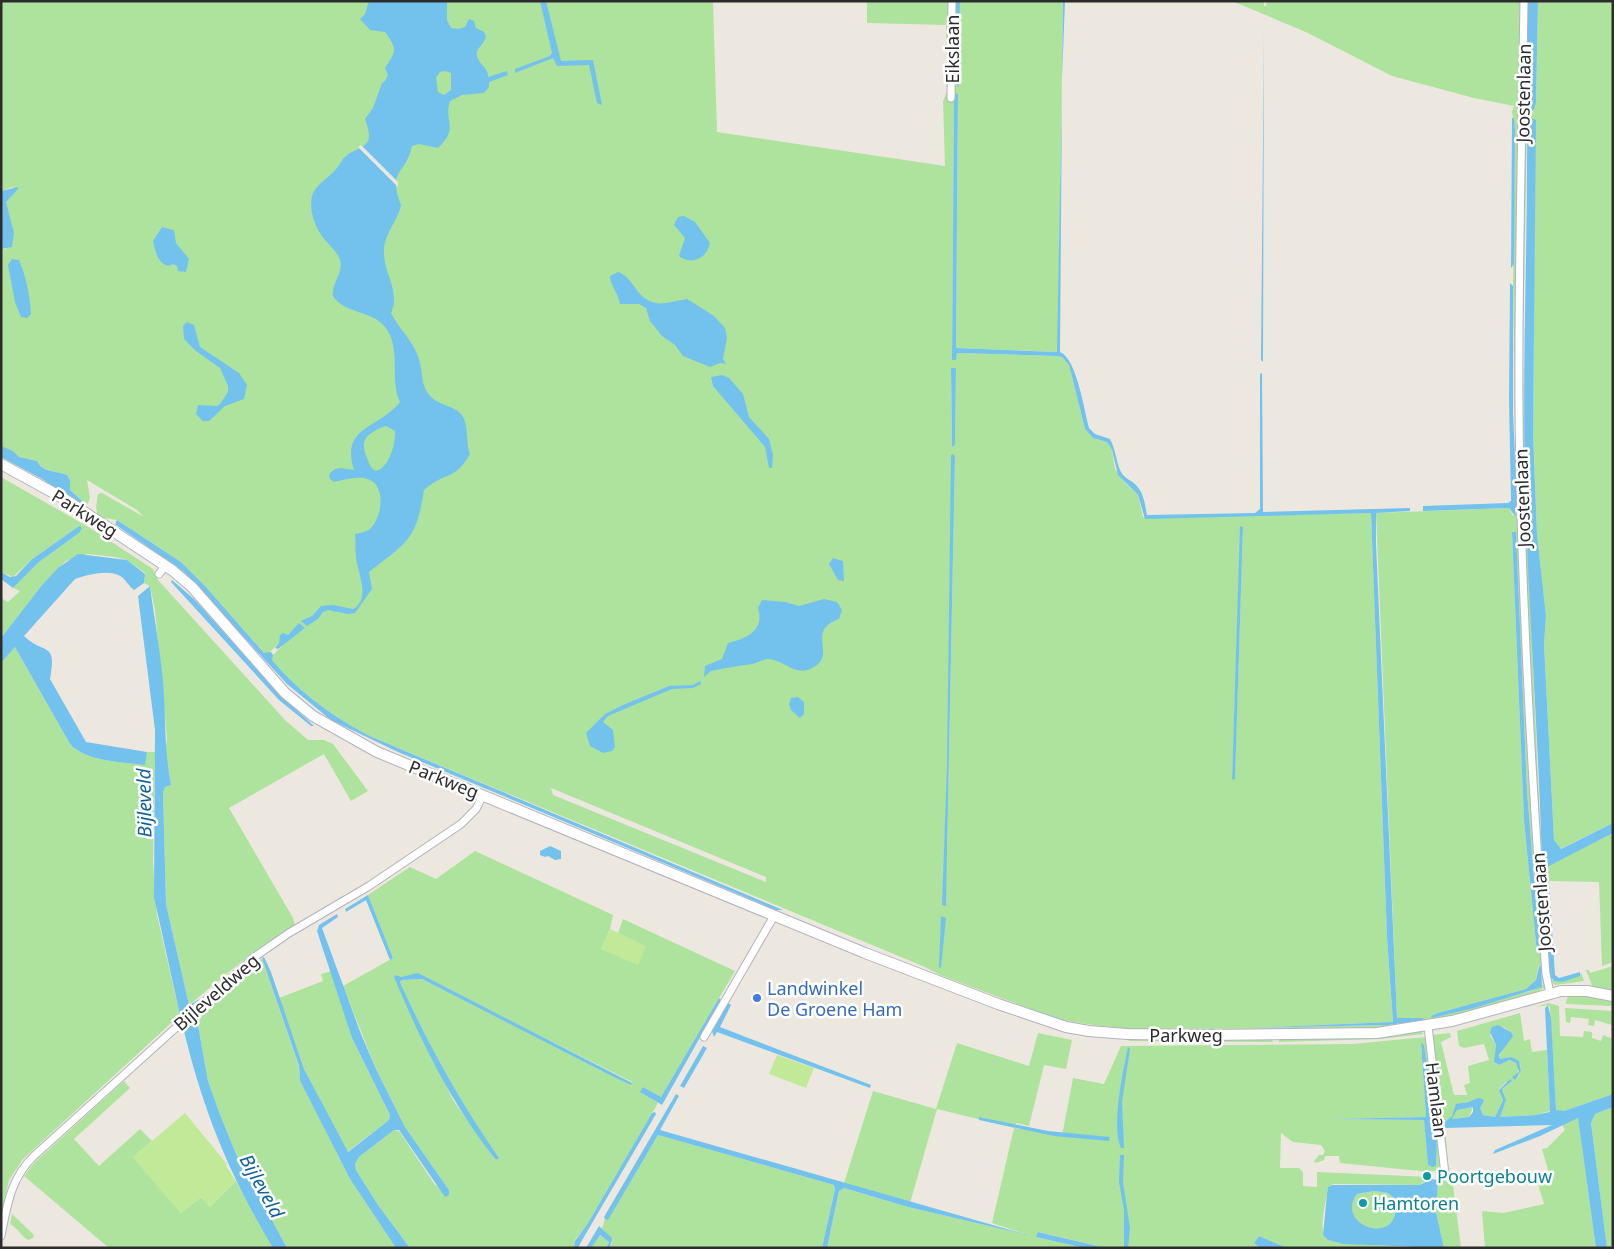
<svg xmlns="http://www.w3.org/2000/svg" width="1614" height="1249" font-family="'Noto Sans',sans-serif">
  <style>
    .green { fill: #ade39c; fill-rule: evenodd }
    .pitch { fill: #c0ea98 }
    .water { fill: #73c2ee; fill-rule: evenodd }
    .pier { fill: #ede8df }
    .lines { fill: none; stroke-linecap: round; stroke-linejoin: round }
    .street-casing { stroke: #b2b3bf; stroke-width: 9 }
    .secondary-casing { stroke: #b2b3bf; stroke-width: 12 }
    .street { stroke: #fff; stroke-width: 7 }
    .secondary { stroke: #fff; stroke-width: 10 }
    .shop-dot { fill: #3f7fe0; stroke: #fff; stroke-width: 2 }
    .culture-dot { fill: #0f9aa8; stroke: #fff; stroke-width: 2 }
    .labels { text-anchor: middle; dominant-baseline: central; stroke-width: 5; stroke-linejoin: round; paint-order: stroke }
    .street-label { font-size: 18px; fill: #2c2c2c; stroke: #fff }
    .shop-label { font-size: 18px; fill: #366cbe; stroke: #fff; text-anchor: start }
    .culture-label { font-size: 18px; fill: #0d838f; stroke: #fff; text-anchor: start }
    .water-label { font-size: 19px; font-style: italic; fill: #0f5f9d; stroke: #fff }
  </style>
  <rect width="100%" height="100%" fill="#ede8df"/>
  <!-- green -->
  <path class="green" d="M 1,1 L 713,1 L 717,132 L 945,166 L 943,101 L 948,89 L 946,25 L 867,23 L 867,1 L 956,1 L 956,85 L 959,85 L 960,1 L 1063,1 L 1058,352 L 956,348 L 958,95 L 954,93 L 952,359 L 956,360 L 957,353 L 1055,356 L 1062,357 L 1069,365 L 1085,429 L 1093,438 L 1107,442 L 1112,450 L 1115,469 L 1125,483 L 1138,495 L 1143,517 L 1371,513 L 1387,937 L 1393,1022 L 1248,1028 L 1388,1025 L 1424,1020 L 1423,1018 L 1397,1019 L 1376,513 L 1509,508 L 1513,516 L 1516,512 L 1513,283 L 1515,129 L 1512,112 L 1514,106 L 1474,98 L 1392,76 L 1308,33 L 1232,1 L 1264,1 L 1264,6 L 1266,6 L 1267,1 L 1528,1 L 1528,108 L 1535,108 L 1536,103 L 1538,1 L 1613,1 L 1613,823 L 1560,849 L 1554,840 L 1544,644 L 1546,616 L 1537,534 L 1533,434 L 1535,120 L 1527,120 L 1523,353 L 1525,485 L 1542,868 L 1613,833 L 1613,962 L 1602,966 L 1599,882 L 1549,881 L 1547,876 L 1552,980 L 1581,974 L 1581,972 L 1584,981 L 1555,985 L 1548,978 L 1521,524 L 1546,987 L 1535,993 L 1452,1017 L 1424,1020 L 1421,1023 L 1376,1028 L 1120,1029 L 1060,1020 L 940,975 L 925,967 L 372,737 C 333,717 301,694 272,660 L 272,656 L 282,646 L 280,640 L 279,643 L 269,653 L 264,653 L 206,587 L 181,562 L 117,520 L 98,517 L 96,507 L 98,494 L 102,493 L 144,517 L 137,510 L 87,480 L 90,498 L 87,505 L 70,490 L 70,480 L 67,475 C 55,470 44,473 37,461 L 19,457 L 1,446 L 1,249 L 6,249 L 6,202 L 13,192 L 13,187 L 1,191 ZM 951,368 L 956,368 L 955,445 L 952,447 ZM 952,454 L 955,456 L 946,906 ZM 1241,526 L 1243,527 L 1235,775 L 1232,778 ZM 1512,532 L 1516,532 L 1527,791 L 1539,942 L 1539,952 L 1537,953 L 1524,820 ZM 551,788 L 766,877 L 766,882 L 553,795 ZM 1540,966 L 1543,985 L 1530,991 L 1432,1018 L 1432,1016 L 1438,1013 L 1526,989 L 1536,980 L 1538,967 Z
    M 1,477 L 90,528 L 153,569 L 158,580 L 285,720 L 308,740 L 324,740 L 333,744 L 368,791 L 351,801 L 324,754 L 229,808 L 293,918 L 295,926 L 252,953 L 189,1005 L 166,904 L 163,793 L 165,787 L 171,785 L 165,753 L 167,739 L 155,610 L 150,586 L 144,583 L 145,573 L 127,560 L 115,557 L 88,554 L 66,561 L 42,585 L 1,638 L 1,598 L 8,602 L 20,591 L 13,588 L 39,562 L 79,533 L 79,526 L 31,560 L 13,577 L 1,572 Z
    M 15,647 L 70,744 C 87,762 122,762 145,765 L 147,752 L 155,752 L 153,863 L 157,915 L 180,1015 L 23,1159 L 9,1180 L 1,1217 L 1,663 Z
    M 475,851 L 613,915 L 610,929 L 601,949 L 646,947 L 618,933 L 623,919 L 735,971 L 661,1097 L 643,1087 L 641,1092 L 658,1103 L 588,1223 L 575,1240 L 574,1248 L 410,1248 L 378,1205 L 356,1170 L 355,1164 L 359,1157 L 394,1130 L 399,1131 L 435,1185 L 449,1190 L 405,1127 L 376,1069 L 343,986 L 393,958 L 368,895 L 410,867 L 436,879 ZM 418,974 L 632,1082 L 632,1083 L 422,979 L 402,980 L 400,982 C 428,1044 460,1102 498,1158 L 496,1160 L 453,1100 L 395,978 Z
    M 262,958 L 299,1067 L 300,1081 L 350,1179 L 396,1248 L 287,1248 L 236,1154 L 219,1112 L 208,1081 L 197,1020 Z
    M 1613,966 L 1613,992 L 1593,988 L 1586,970 L 1589,970 L 1590,973 Z
    M 332,971 L 352,1038 L 390,1115 L 389,1120 L 347,1152 L 304,1069 L 279,998 L 323,981 L 321,974 Z
    M 1572,994 L 1613,1001 L 1613,1006 L 1566,1004 L 1567,998 Z
    M 1549,1003 L 1559,1006 L 1560,1036 L 1583,1037 L 1584,1031 L 1592,1032 L 1592,1038 L 1601,1041 L 1603,1035 L 1613,1039 L 1611,1044 L 1613,1045 L 1613,1094 L 1564,1111 L 1556,1111 L 1550,1007 L 1548,1005 L 1535,1007 Z
    M 1565,1008 L 1613,1011 L 1613,1031 L 1611,1031 L 1612,1025 L 1595,1020 L 1594,1026 L 1588,1025 L 1589,1019 L 1571,1017 L 1570,1023 L 1566,1022 Z
    M 1520,1013 L 1524,1041 L 1530,1039 L 1532,1052 L 1547,1050 L 1550,1111 L 1535,1115 L 1500,1117 C 1503,1106 1508,1099 1502,1089 L 1511,1082 L 1506,1082 L 1499,1089 L 1503,1100 L 1495,1117 L 1483,1115 L 1479,1108 L 1484,1101 L 1462,1103 L 1445,1124 L 1448,1168 L 1432,1035 L 1450,1033 L 1451,1037 L 1441,1042 L 1454,1095 L 1467,1095 L 1464,1085 L 1470,1083 L 1468,1066 L 1489,1060 L 1484,1044 L 1464,1048 L 1459,1046 L 1457,1031 ZM 1504,1027 L 1511,1032 L 1499,1057 L 1501,1059 L 1511,1057 L 1520,1064 L 1521,1071 L 1518,1077 L 1518,1065 L 1511,1060 L 1499,1065 L 1495,1063 L 1496,1045 L 1490,1035 Z
    M 1420,1031 L 1424,1034 L 1380,1039 L 1278,1042 L 1281,1038 L 1390,1035 Z
    M 1038,1033 L 1072,1040 L 1066,1069 L 1044,1065 L 1029,1126 L 1016,1123 L 1015,1128 L 1062,1136 L 1073,1078 L 1104,1084 L 1121,1046 L 1353,1044 L 1426,1037 L 1442,1155 L 1442,1165 L 1438,1170 L 1430,1172 L 1340,1163 L 1339,1156 L 1325,1156 L 1324,1160 L 1316,1163 L 1314,1161 L 1319,1155 L 1323,1155 L 1325,1151 L 1321,1145 L 1293,1142 L 1281,1133 L 1280,1168 L 1299,1168 L 1303,1172 L 1303,1186 L 1317,1187 L 1317,1172 L 1430,1177 L 1420,1185 L 1333,1184 L 1328,1187 C 1327,1198 1317,1232 1327,1239 C 1331,1242 1338,1242 1343,1244 L 1346,1243 L 1413,1248 L 1287,1248 L 1259,1236 L 1254,1243 L 1260,1248 L 1106,1248 L 1039,1232 L 1036,1237 L 1084,1248 L 827,1248 L 839,1191 L 844,1188 L 908,1207 L 1028,1235 L 992,1223 L 1014,1128 L 937,1109 L 910,1203 L 844,1183 L 873,1091 L 936,1109 L 957,1043 L 1029,1066 ZM 1421,1042 L 1424,1045 L 1431,1102 L 1436,1126 L 1436,1165 L 1432,1167 L 1428,1165 L 1424,1120 L 1329,1119 L 1426,1117 Z
    M 1132,1038 L 1271,1039 L 1273,1042 L 1128,1041 Z
    M 124,1081 L 130,1088 L 74,1139 L 99,1166 L 140,1129 L 152,1141 L 133,1157 L 181,1213 L 201,1197 L 210,1207 L 236,1181 L 273,1248 L 109,1248 L 24,1176 L 35,1162 Z
    M 1473,1107 L 1469,1117 L 1452,1119 L 1457,1110 Z
    M 1613,1107 L 1613,1248 L 1607,1248 L 1591,1123 L 1595,1114 Z
    M 1578,1117 L 1596,1248 L 1485,1248 L 1482,1211 L 1503,1213 L 1544,1204 L 1537,1181 L 1550,1177 L 1542,1149 L 1547,1148 L 1565,1130 L 1562,1124 Z
    M 658,1135 L 834,1185 L 835,1189 L 822,1248 L 610,1248 L 612,1243 L 602,1228 L 605,1219 L 608,1219 Z
    M 1438,1175 L 1443,1177 L 1446,1182 L 1452,1177 L 1461,1248 L 1444,1248 L 1436,1212 Z
    M 1374,1191 L 1388,1193 L 1395,1199 C 1404,1249 1332,1227 1357,1194 Z
    M 12,1214 L 34,1235 L 33,1238 L 28,1240 C 21,1236 18,1228 10,1224 Z
    M 599,1235 L 609,1241 L 606,1248 L 591,1248 Z"/>
  <!-- pitch -->
  <path class="pitch" d="M 610,929 L 646,946 L 638,965 L 601,949 Z
    M 777,1055 L 814,1068 L 806,1088 L 769,1074 Z
    M 185,1113 L 227,1164 L 226,1166 L 236,1181 L 210,1207 L 201,1197 L 181,1213 L 133,1157 Z"/>
  <!-- water -->
  <path class="water" d="M 369,1 L 447,1 L 447,20 L 451,28 L 458,29 L 465,27 L 469,19 L 474,21 L 476,28 L 484,32 L 486,37 C 484,43 479,47 477,51 C 474,62 489,67 488,77 L 507,71 L 508,75 L 489,82 L 489,87 L 484,93 L 462,95 L 450,101 C 443,122 460,126 438,148 L 419,144 L 412,146 C 406,175 387,169 401,205 C 398,221 383,235 384,253 C 384,274 401,293 391,313 C 400,331 416,343 420,363 C 423,375 421,386 430,396 C 438,405 452,405 460,413 C 470,423 465,442 470,454 C 455,481 444,472 424,490 C 416,541 408,541 369,572 L 372,589 L 355,613 L 348,614 L 328,610 L 323,612 L 318,619 L 307,626 L 301,621 L 312,616 L 321,606 L 333,605 L 353,609 C 371,599 358,573 356,558 C 355,550 356,542 355,534 C 360,533 366,532 370,529 C 382,518 386,487 370,480 C 360,475 344,480 334,482 L 330,479 L 329,475 C 335,465 345,469 354,470 C 340,426 379,429 400,402 C 389,379 402,348 385,327 C 372,310 344,314 333,296 C 331,283 344,273 340,260 C 337,252 332,248 327,242 C 316,231 307,208 313,193 C 318,183 330,177 337,168 C 340,164 342,159 346,156 C 352,150 364,149 368,141 C 371,134 367,126 365,119 L 373,108 L 382,83 L 385,81 L 388,75 L 385,68 C 396,51 398,50 385,32 L 370,30 L 360,19 L 365,14 ZM 445,71 L 451,73 L 451,90 L 444,95 L 438,92 L 436,78 L 440,72 ZM 386,426 L 395,431 C 396,443 389,468 376,471 C 370,468 369,463 367,458 C 358,438 370,432 386,426 Z
    M 540,1 L 546,1 L 561,61 L 593,60 L 602,105 L 597,103 L 589,65 L 557,66 L 553,58 L 515,73 L 515,69 L 550,56 L 552,53 Z
    M 956,1 L 960,1 L 959,86 L 956,85 Z
    M 1063,1 L 1065,1 L 1062,80 Z
    M 1528,1 L 1538,1 L 1536,103 L 1534,110 L 1528,108 L 1527,102 Z
    M 1264,29 L 1263,362 L 1261,360 Z
    M 1062,92 L 1060,352 C 1077,359 1084,410 1089,428 L 1095,434 L 1110,439 C 1116,450 1116,462 1121,472 C 1125,479 1131,480 1136,485 C 1144,493 1145,505 1147,515 L 1255,513 L 1260,509 L 1260,374 L 1262,373 L 1263,512 L 1410,508 L 1410,511 L 1376,513 L 1376,544 L 1397,1018 L 1423,1018 L 1424,1020 L 1388,1025 L 1248,1028 L 1393,1022 L 1387,937 L 1371,513 L 1145,519 L 1138,495 L 1118,475 L 1112,450 L 1107,442 L 1093,438 L 1085,429 L 1069,365 L 1062,357 L 1055,356 L 957,353 L 956,360 L 952,360 L 954,93 L 958,94 L 956,348 L 1057,352 Z
    M 1512,118 L 1514,118 L 1515,129 L 1514,264 L 1511,268 Z
    M 1532,118 L 1536,120 L 1533,434 L 1537,534 L 1546,616 L 1544,644 L 1554,840 L 1561,849 L 1613,823 L 1613,833 L 1545,868 L 1542,868 C 1539,739 1528,611 1525,482 C 1522,361 1528,241 1527,119 Z
    M 18,187 L 18,189 L 6,202 L 14,233 L 12,247 L 1,249 L 1,191 Z
    M 684,216 L 695,222 L 710,243 C 707,258 692,266 679,256 L 685,238 L 674,225 L 678,217 Z
    M 162,227 L 174,230 L 176,243 L 189,259 L 186,272 L 178,271 L 177,266 L 173,264 L 168,266 C 157,262 156,253 153,241 Z
    M 12,259 L 19,260 C 26,276 30,296 31,314 L 27,318 L 21,317 L 15,302 L 8,265 Z
    M 618,272 C 635,278 635,299 656,303 C 663,305 679,300 687,299 L 714,316 L 725,328 L 727,338 L 723,359 L 726,364 L 720,363 L 710,367 L 683,356 L 675,345 L 662,336 L 650,321 L 646,308 L 639,304 L 620,304 C 619,294 610,286 610,276 Z
    M 1510,283 L 1513,286 L 1513,413 L 1517,499 L 1515,516 L 1509,508 L 1423,511 L 1423,506 L 1508,503 L 1511,501 L 1509,399 Z
    M 187,322 L 194,325 L 200,347 L 239,373 L 247,385 L 244,399 L 225,406 L 209,421 L 203,421 L 196,414 L 198,405 L 217,406 L 220,404 L 228,392 L 228,386 L 220,368 L 196,351 L 184,339 L 183,326 Z
    M 951,368 L 956,368 L 955,445 L 952,447 Z
    M 722,375 L 729,378 L 743,394 L 749,417 L 769,439 L 773,455 L 772,468 L 769,468 L 765,447 L 713,386 L 711,377 Z
    M 1,446 L 13,451 L 19,457 L 37,461 C 43,473 55,470 67,475 L 70,480 L 70,490 L 87,505 L 80,504 L 42,479 L 1,457 Z
    M 953,454 L 955,456 L 946,906 L 942,905 L 947,765 L 951,455 Z
    M 117,520 L 181,562 L 206,587 L 264,653 L 271,652 L 273,655 L 272,660 C 301,694 333,717 372,737 L 783,910 L 776,910 L 398,752 L 331,720 L 287,684 L 183,571 L 119,527 L 115,524 Z
    M 79,526 L 82,528 L 79,533 L 39,562 L 13,588 L 1,579 L 1,572 L 10,577 L 16,576 L 31,560 Z
    M 1240,526 L 1243,527 L 1235,780 L 1232,779 Z
    M 1512,532 L 1516,532 L 1527,791 L 1539,942 L 1539,952 L 1537,953 L 1524,820 Z
    M 78,554 L 127,560 L 145,574 L 144,583 L 134,590 C 128,586 126,579 120,576 C 109,569 87,575 75,579 L 24,636 C 45,656 57,640 50,679 L 86,742 L 147,752 L 145,765 C 122,762 87,762 70,744 L 15,647 L 1,663 L 1,638 L 42,585 L 58,568 Z
    M 833,558 L 843,561 L 844,581 L 838,580 L 829,564 Z
    M 172,580 L 195,600 L 279,694 L 314,726 L 311,726 L 279,700 L 171,582 Z
    M 150,586 C 154,617 160,649 163,681 C 166,717 164,750 171,785 L 165,787 L 163,793 L 166,904 L 189,1005 L 203,997 L 180,1015 L 154,897 L 155,730 L 138,596 Z
    M 824,599 L 837,602 L 842,610 L 839,619 C 805,631 837,653 814,667 C 795,679 783,658 767,659 C 762,660 757,663 752,664 C 738,666 724,668 711,671 L 704,677 L 705,666 L 722,659 L 728,643 C 747,639 765,630 758,608 L 762,600 L 785,602 L 799,606 Z
    M 299,623 L 305,628 L 278,649 L 275,648 L 279,643 L 280,635 L 283,633 L 288,635 Z
    M 700,681 L 701,684 L 693,688 L 672,689 L 608,716 L 603,722 L 613,730 L 615,747 L 612,751 L 603,753 L 590,746 L 586,733 L 605,714 L 623,705 L 669,686 L 693,685 Z
    M 798,697 L 804,702 L 804,714 L 800,718 L 791,710 L 789,704 L 791,698 Z
    M 550,846 L 561,851 L 561,859 L 555,860 L 548,856 L 545,857 L 540,855 L 540,851 Z
    M 1542,876 L 1548,876 L 1549,881 L 1555,975 L 1559,978 L 1580,972 L 1580,976 L 1562,982 L 1554,981 L 1550,976 Z
    M 368,895 L 393,958 L 390,960 L 366,900 L 346,912 L 345,909 Z
    M 337,914 L 338,917 L 322,928 L 361,1034 L 376,1069 L 405,1127 L 449,1190 L 449,1195 L 445,1197 L 399,1130 L 394,1130 L 359,1157 L 355,1164 L 356,1170 L 378,1205 L 410,1248 L 396,1248 L 350,1179 L 300,1081 L 299,1066 L 262,958 L 264,957 L 271,972 L 304,1069 L 348,1152 L 389,1120 L 390,1115 L 352,1038 L 317,931 L 319,925 Z
    M 941,916 L 946,918 L 941,968 L 939,967 Z
    M 256,963 L 257,964 L 214,1001 Z
    M 1539,966 L 1541,967 L 1542,987 L 1474,1008 L 1432,1018 L 1431,1016 L 1438,1013 L 1526,989 L 1536,980 Z
    M 418,973 L 632,1083 L 631,1085 L 610,1075 L 422,979 L 402,980 L 400,982 C 428,1044 460,1102 499,1158 L 496,1160 C 452,1105 421,1042 394,977 L 396,975 L 401,977 Z
    M 719,998 L 721,1000 L 662,1105 L 640,1092 L 643,1087 L 661,1097 Z
    M 728,1003 L 731,1005 L 720,1027 L 871,1085 L 870,1088 L 717,1032 L 714,1037 L 712,1031 Z
    M 1548,1005 L 1551,1018 L 1556,1110 L 1564,1111 L 1613,1094 L 1613,1107 L 1595,1114 L 1591,1123 L 1607,1248 L 1596,1248 L 1578,1118 L 1540,1136 L 1493,1154 L 1495,1150 L 1552,1125 L 1445,1128 L 1445,1122 L 1452,1116 L 1456,1104 L 1469,1102 L 1478,1098 L 1483,1099 L 1484,1101 L 1480,1108 L 1483,1115 L 1495,1117 L 1503,1100 L 1499,1090 L 1510,1079 L 1512,1081 L 1502,1089 L 1506,1100 L 1500,1117 L 1535,1115 L 1550,1112 L 1545,1008 ZM 1473,1107 L 1473,1112 L 1469,1117 L 1452,1119 L 1457,1110 Z
    M 206,1006 L 208,1009 L 197,1020 L 208,1081 L 219,1112 L 236,1154 L 287,1248 L 273,1248 C 229,1174 203,1111 183,1027 Z
    M 1498,1025 L 1511,1032 L 1513,1036 L 1499,1055 L 1500,1059 L 1511,1057 L 1519,1061 L 1521,1071 L 1515,1080 L 1512,1077 L 1519,1072 L 1516,1063 L 1510,1060 L 1499,1065 L 1494,1062 L 1496,1045 L 1490,1032 L 1492,1027 Z
    M 1421,1042 L 1424,1045 L 1437,1129 L 1436,1166 L 1432,1167 L 1428,1165 L 1424,1120 L 1329,1119 L 1426,1117 Z
    M 703,1046 L 707,1048 L 684,1088 L 680,1086 Z
    M 1128,1047 L 1130,1049 L 1122,1102 L 1124,1148 L 1121,1148 C 1111,1127 1123,1071 1128,1047 Z
    M 676,1094 L 679,1096 L 660,1130 L 1028,1235 L 908,1207 L 844,1188 L 839,1191 L 827,1248 L 822,1248 L 835,1189 L 834,1185 L 658,1135 L 608,1220 L 605,1219 L 604,1217 Z
    M 655,1112 L 656,1114 L 581,1242 L 578,1248 L 574,1248 L 575,1241 L 588,1223 L 652,1113 Z
    M 979,1117 L 1048,1131 L 1110,1137 L 1109,1141 L 1054,1136 L 979,1120 Z
    M 1120,1155 L 1124,1155 L 1123,1182 L 1130,1228 L 1128,1248 L 1124,1248 L 1124,1210 L 1119,1182 Z
    M 1431,1179 L 1438,1180 L 1436,1212 L 1444,1248 L 1343,1244 L 1328,1240 L 1323,1235 L 1327,1194 L 1328,1187 L 1332,1185 L 1420,1185 ZM 1374,1191 L 1388,1193 L 1395,1199 C 1404,1249 1333,1227 1357,1194 Z
    M 599,1226 L 612,1238 L 610,1248 L 606,1248 L 609,1242 L 600,1235 L 591,1248 L 586,1248 Z
    M 1038,1232 L 1106,1248 L 1084,1248 L 1036,1237 Z
    M 1259,1236 L 1287,1248 L 1260,1248 L 1254,1243 Z"/>
  <!-- pier -->
  <path class="pier" d="M 361,145 L 398,182 L 398,187 L 358,147 Z"/>
  <g class="lines">
    <defs>
      <path id="street" d="M 1524,1 C 1522,138 1518,275 1519,412 C 1521,600 1532,787 1546,974 L 1550,993
        M 951,98 L 952,1
        M 159,574 L 166,565
        M 1428,1026 L 1445,1174
        M 704,1037 L 774,916
        M 1,1236 C 7,1205 11,1177 35,1155 L 253,958 L 289,933 L 369,886 L 461,824 L 476,809 L 483,795"/>
      <path id="secondary" d="M 1,464 L 63,498 L 172,570 L 192,587 L 285,693 L 313,716 L 377,752 L 865,953 L 998,1004 L 1066,1027 L 1089,1031 L 1127,1034 L 1206,1035 L 1377,1033 L 1452,1021 L 1561,991 L 1587,991 L 1613,996"/>
    </defs>
    <!-- street casing -->
    <use href="#street" class="street-casing"/>
    <!-- secondary casing -->
    <use href="#secondary" class="secondary-casing"/>
    <!-- street -->
    <use href="#street" class="street"/>
    <!-- secondary -->
    <use href="#secondary" class="secondary"/>
  </g>
  <!-- markers -->
  <circle class="shop-dot" cx="757" cy="998" r="5"/>
  <g class="culture-dot">
    <circle cx="1427" cy="1176" r="5"/>
    <circle cx="1363" cy="1203" r="5"/>
  </g>
  <g class="labels">
    <!-- street labels -->
    <g class="street-label">
      <text transform="translate(952 49) rotate(-90)">Eikslaan</text>
      <text transform="translate(1523 93) rotate(-89)">Joostenlaan</text>
      <text transform="translate(1522 498) rotate(-92)">Joostenlaan</text>
      <text transform="translate(85 513) rotate(32)">Parkweg</text>
      <text transform="translate(444 779) rotate(22)">Parkweg</text>
      <text transform="translate(1541 902) rotate(-94)">Joostenlaan</text>
      <text transform="translate(216 992) rotate(-41)">Bijleveldweg</text>
      <text x="1186" y="1035">Parkweg</text>
      <text transform="translate(1437 1100) rotate(83)">Hamlaan</text>
    </g>
    <!-- shop labels -->
    <g class="shop-label">
      <text x="767" y="988">Landwinkel<tspan x="767" dy="21">De Groene Ham</tspan></text>
    </g>
    <!-- culture labels -->
    <g class="culture-label">
      <text x="1437" y="1176">Poortgebouw</text>
      <text x="1373" y="1203">Hamtoren</text>
    </g>
    <!-- water labels -->
    <g class="water-label">
      <text transform="translate(144 803) rotate(-91)">Bijleveld</text>
      <text transform="translate(262 1186) rotate(61)">Bijleveld</text>
    </g>
  </g>
  <!-- border -->
  <rect width="1614" height="1249" fill="none" stroke="#2c2c2c" stroke-width="5"/>
</svg>
